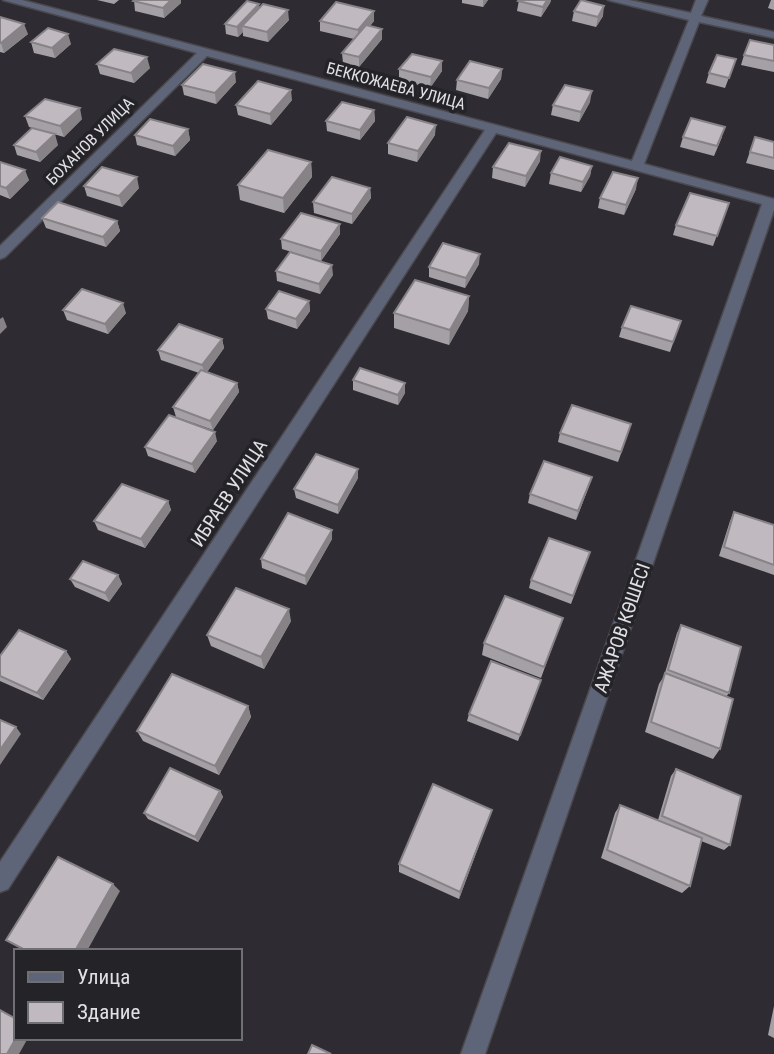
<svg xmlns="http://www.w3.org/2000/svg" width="774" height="1054" font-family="'Roboto Condensed',sans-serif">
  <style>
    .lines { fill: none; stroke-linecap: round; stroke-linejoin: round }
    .street-casing { stroke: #4b494e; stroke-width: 3 }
    .street { fill: #5e6579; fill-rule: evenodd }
    .wall { fill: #a5a0a5 }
    .shaded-wall { fill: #868286 }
    .building { fill: #c0bac0; stroke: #868286; stroke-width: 2 }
    .labels { text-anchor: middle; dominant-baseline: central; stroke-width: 7; stroke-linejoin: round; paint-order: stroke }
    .far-street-label { font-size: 16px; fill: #e1e0e4; stroke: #242328 }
    .street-label { font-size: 19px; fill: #e1e0e4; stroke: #242328 }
  </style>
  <rect width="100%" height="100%" fill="#2e2c32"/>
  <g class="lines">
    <defs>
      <path id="street" d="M 3,0 L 22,0 L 632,161 L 689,20 L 608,0 L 629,0 L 691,13 L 696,0 L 708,0 L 701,16 L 774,32 L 774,38 L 699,22 L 644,164 L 774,199 L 774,210 L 485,1054 L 461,1054 L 762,204 L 496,133 L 8,889 L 0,892 L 0,862 L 485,130 L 207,56 L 5,257 L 0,259 L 0,246 L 197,53 Z"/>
    </defs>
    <!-- street casing -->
    <use href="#street" class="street-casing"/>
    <!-- street -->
    <use href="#street" class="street"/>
  </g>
  <!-- wall -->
  <path class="wall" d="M 97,0 L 119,0 L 114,4 Z
    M 134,0 L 181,0 L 181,3 L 164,18 L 135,11 Z
    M 462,0 L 488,0 L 483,7 L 462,3 Z
    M 519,0 L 551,0 L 550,3 L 541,17 L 517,11 Z
    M 771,0 L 774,0 L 774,10 L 768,8 Z
    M 259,4 L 259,8 L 289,20 L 268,42 L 243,36 L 243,32 L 238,37 L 226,34 L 225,24 Z
    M 374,11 L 374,21 L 370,26 L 382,29 L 382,39 L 359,67 L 343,63 L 342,53 L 354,39 L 320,31 L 320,21 Z
    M 574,11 L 603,16 L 596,27 L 572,21 Z
    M 0,17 L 28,34 L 4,53 L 0,52 Z
    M 31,42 L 71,44 L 55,58 L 34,53 Z
    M 774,45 L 774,72 L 741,65 L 744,55 Z
    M 736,59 L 725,88 L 706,83 L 709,73 Z
    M 442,61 L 442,71 L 430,88 L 399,80 L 399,69 Z
    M 97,64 L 150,68 L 134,83 L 100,74 Z
    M 502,69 L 501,79 L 488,99 L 456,90 L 457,80 Z
    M 236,82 L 216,104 L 184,95 L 182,85 Z
    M 292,100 L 271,125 L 238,115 L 236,105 Z
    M 590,102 L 579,122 L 551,115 L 553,105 Z
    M 374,110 L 375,121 L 360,140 L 327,131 L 326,121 Z
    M 25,116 L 82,119 L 64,137 L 29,127 Z
    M 188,129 L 190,140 L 175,156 L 137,145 L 135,135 Z
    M 435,135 L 417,162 L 388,154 L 388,143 Z
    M 683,137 L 722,137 L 714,156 L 680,147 Z
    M 755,137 L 774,142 L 774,170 L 746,163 Z
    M 14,145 L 58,145 L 40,162 L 17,155 Z
    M 540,161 L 525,187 L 492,178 L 493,167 Z
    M 0,162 L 29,180 L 10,199 L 0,195 Z
    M 311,162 L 312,177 L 284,213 L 240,200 L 238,185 Z
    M 592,166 L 590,176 L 581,192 L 549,184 L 551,173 Z
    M 84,186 L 139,188 L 122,207 L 87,196 Z
    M 370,188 L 371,198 L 352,224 L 314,213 L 313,202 Z
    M 636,189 L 624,215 L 598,208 L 600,198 Z
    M 729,203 L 713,246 L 673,235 L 676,225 Z
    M 42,218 L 117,221 L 120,231 L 106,247 L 46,228 Z
    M 340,234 L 321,261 L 282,249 L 281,239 Z
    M 479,264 L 465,288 L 429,277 L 429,267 Z
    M 276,271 L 333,275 L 320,294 L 277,281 Z
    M 469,296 L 468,311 L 449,345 L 394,328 L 394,313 Z
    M 309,301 L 310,311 L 297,329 L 268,319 L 266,309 Z
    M 63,310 L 126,313 L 108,334 L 67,320 Z
    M 681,321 L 670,352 L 619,337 L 622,327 Z
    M 222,339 L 224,348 L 207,372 L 237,383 L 239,392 L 213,430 L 176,417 L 173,407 L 199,373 L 161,360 L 158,350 Z
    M 353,380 L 405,393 L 398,405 L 353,390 Z
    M 560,433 L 628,434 L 618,462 L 558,442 Z
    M 217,441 L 195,473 L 148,456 L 145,447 Z
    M 358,478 L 338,514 L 296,498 L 294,489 Z
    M 589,486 L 576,520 L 528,503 L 530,494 Z
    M 168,501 L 171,510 L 145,548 L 98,530 L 94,521 Z
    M 734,512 L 774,525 L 774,575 L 719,556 L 730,521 Z
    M 332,530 L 332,539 L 306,585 L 262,568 L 261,559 Z
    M 590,552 L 571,604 L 529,588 L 531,580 Z
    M 118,575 L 122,584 L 109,602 L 75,587 L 70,579 Z
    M 563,618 L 541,678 L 482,655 L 484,643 Z
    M 291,621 L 264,669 L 211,646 L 207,635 Z
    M 681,625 L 729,693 L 726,697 L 720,749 L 713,759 L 645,732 L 659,684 L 664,676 L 677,633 Z
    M 66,651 L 71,659 L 43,700 L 0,681 L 0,656 Z
    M 538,688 L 518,741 L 467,721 L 469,714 Z
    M 248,706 L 251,717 L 219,775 L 143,741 L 137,731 Z
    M 676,769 L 730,845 L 724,850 L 701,841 L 690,886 L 682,893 L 601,858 L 615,813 L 620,805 L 658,820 L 671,776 Z
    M 220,791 L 223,797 L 198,842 L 148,819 L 144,813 Z
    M 492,810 L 459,899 L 399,872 L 399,864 Z
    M 774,1006 L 774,1038 L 768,1035 Z"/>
  <!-- shaded-wall -->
  <path class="shaded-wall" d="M 171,0 L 181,0 L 181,3 L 164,18 L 163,8 Z
    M 483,0 L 488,0 L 483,7 Z
    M 547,0 L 551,0 L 550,3 L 541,17 L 543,7 Z
    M 259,4 L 260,14 L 242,26 L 243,32 L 238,37 L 237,27 Z
    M 604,6 L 603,16 L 596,27 L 598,17 Z
    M 288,10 L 289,20 L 268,42 L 267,32 Z
    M 374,11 L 374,21 L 358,40 L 358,30 Z
    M 24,24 L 28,34 L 4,53 L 1,43 Z
    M 382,29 L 382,39 L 359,67 L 359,57 Z
    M 68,34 L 71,44 L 55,58 L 52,48 Z
    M 147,57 L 150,68 L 134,83 L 131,73 Z
    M 442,61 L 442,71 L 430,88 L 431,77 Z
    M 502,69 L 501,79 L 488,99 L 489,88 Z
    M 235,72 L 236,82 L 216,104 L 215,93 Z
    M 291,90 L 292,100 L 271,125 L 270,114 Z
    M 592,91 L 590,102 L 579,122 L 581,112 Z
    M 80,108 L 82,119 L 64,137 L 60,126 Z
    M 374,110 L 375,121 L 360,140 L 360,130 Z
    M 436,125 L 435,135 L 417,162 L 418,151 Z
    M 188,129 L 190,140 L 175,156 L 173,146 Z
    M 55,134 L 58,145 L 40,162 L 36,152 Z
    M 541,151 L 540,161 L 525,187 L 526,176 Z
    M 311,162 L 312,177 L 284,213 L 283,198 Z
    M 592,166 L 590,176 L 581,192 L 583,182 Z
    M 25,170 L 29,180 L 10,199 L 6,188 Z
    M 137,177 L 139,188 L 122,207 L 119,196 Z
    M 638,178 L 636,189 L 624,215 L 626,205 Z
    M 370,188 L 371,198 L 352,224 L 352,214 Z
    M 117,221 L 120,231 L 106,247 L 103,237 Z
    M 340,224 L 340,234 L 321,261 L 321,251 Z
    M 480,254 L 479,264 L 465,288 L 466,278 Z
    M 332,265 L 333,275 L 320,294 L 319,284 Z
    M 469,296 L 468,311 L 449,345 L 450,330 Z
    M 309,301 L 310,311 L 297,329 L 296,319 Z
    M 123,303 L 126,313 L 108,334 L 105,324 Z
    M 3,317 L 7,327 L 0,334 L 0,319 Z
    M 222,339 L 224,348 L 205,375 L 202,365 Z
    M 237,383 L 239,392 L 213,430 L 210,421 Z
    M 405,383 L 405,393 L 398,405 L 398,395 Z
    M 215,432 L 217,441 L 195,473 L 192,464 Z
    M 358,469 L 358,478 L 338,514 L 338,505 Z
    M 592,477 L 589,486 L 576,520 L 578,511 Z
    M 168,501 L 171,510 L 145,548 L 141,539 Z
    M 332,530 L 332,539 L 306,585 L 305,576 Z
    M 118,575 L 122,584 L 109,602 L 105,593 Z
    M 289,609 L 291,621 L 264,669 L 261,657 Z
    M 66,651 L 71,659 L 43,700 L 37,693 Z
    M 248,706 L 251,717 L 219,775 L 215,766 Z
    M 16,727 L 21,734 L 0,765 L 0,750 Z
    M 220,791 L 223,797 L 198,842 L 195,837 Z
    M 492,810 L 489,818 L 459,899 L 460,892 Z
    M 113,884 L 120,891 L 87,951 L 75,951 Z
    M 16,1038 L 28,1038 L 19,1054 L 7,1054 Z"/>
  <!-- building -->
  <path class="building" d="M 134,0 L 171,0 L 163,8 L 133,1 Z
    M 519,0 L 547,0 L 543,7 L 518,1 Z
    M 581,0 L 604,6 L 598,17 L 574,11 Z
    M 247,1 L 259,4 L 237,27 L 225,24 Z
    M 336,2 L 374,11 L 358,30 L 320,21 Z
    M 263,4 L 288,10 L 267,32 L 242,26 Z
    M 0,17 L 24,24 L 1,43 L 0,43 Z
    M 366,25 L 382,29 L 359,57 L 342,53 Z
    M 48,28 L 68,34 L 52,48 L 31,42 Z
    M 750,40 L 774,45 L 774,61 L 744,55 Z
    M 114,49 L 147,57 L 131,73 L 97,64 Z
    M 412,54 L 442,61 L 431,77 L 399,69 Z
    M 717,55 L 736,59 L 729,78 L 709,73 Z
    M 470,61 L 502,69 L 489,88 L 457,80 Z
    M 203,64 L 235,72 L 215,93 L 182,85 Z
    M 258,81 L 291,90 L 270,114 L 236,105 Z
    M 565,85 L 592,91 L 581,112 L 553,105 Z
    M 45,99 L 80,108 L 60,126 L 25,116 Z
    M 342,102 L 374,110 L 360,130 L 326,121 Z
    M 407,117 L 436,125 L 418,151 L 388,143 Z
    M 691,118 L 725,127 L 717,146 L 683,137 Z
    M 150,119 L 188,129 L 173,146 L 135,135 Z
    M 32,128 L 55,134 L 36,152 L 14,145 Z
    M 755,137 L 774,142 L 774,158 L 750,152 Z
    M 509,143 L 541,151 L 526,176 L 493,167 Z
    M 268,150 L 311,162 L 283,198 L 238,185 Z
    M 560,157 L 592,166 L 583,182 L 551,173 Z
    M 0,162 L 25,170 L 6,188 L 0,186 Z
    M 102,167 L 137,177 L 119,196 L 84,186 Z
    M 613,172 L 638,178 L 626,205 L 600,198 Z
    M 332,177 L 370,188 L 352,214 L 313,202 Z
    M 690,193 L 729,203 L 717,236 L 676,225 Z
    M 58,202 L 117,221 L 103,237 L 42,218 Z
    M 301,213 L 340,224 L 321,251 L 281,239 Z
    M 443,243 L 480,254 L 466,278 L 429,267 Z
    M 290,252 L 332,265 L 319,284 L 276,271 Z
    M 415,280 L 469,296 L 450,330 L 394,313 Z
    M 82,289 L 123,303 L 105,324 L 63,310 Z
    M 279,291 L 309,301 L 296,319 L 266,309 Z
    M 631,306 L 681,321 L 673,342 L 622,327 Z
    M 179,324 L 222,339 L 202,365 L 158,350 Z
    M 360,368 L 405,383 L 398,395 L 353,380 Z
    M 201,370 L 237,383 L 210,421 L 173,407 Z
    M 572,405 L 631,424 L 621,452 L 560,433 Z
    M 169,415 L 215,432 L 192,464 L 145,447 Z
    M 316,454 L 358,469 L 338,505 L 294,489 Z
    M 544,461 L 592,477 L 578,511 L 530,494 Z
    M 122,484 L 168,501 L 141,539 L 94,521 Z
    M 734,512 L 774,525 L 774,565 L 724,547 Z
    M 288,513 L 332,530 L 305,576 L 261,559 Z
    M 549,538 L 590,552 L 573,596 L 531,580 Z
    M 83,561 L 118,575 L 105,593 L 70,579 Z
    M 236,588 L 289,609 L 261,657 L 207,635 Z
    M 505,596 L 563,618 L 544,667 L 484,643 Z
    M 681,625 L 741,647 L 729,693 L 668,670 Z
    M 19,630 L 66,651 L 37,693 L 0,676 L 0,656 Z
    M 491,661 L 541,680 L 520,735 L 469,714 Z
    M 665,673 L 733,699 L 720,749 L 651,722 Z
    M 172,674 L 248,706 L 215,766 L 137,731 Z
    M 0,720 L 16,727 L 0,750 Z
    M 170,768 L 220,791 L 195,837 L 144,813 Z
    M 676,769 L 741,796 L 730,845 L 662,816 Z
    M 433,784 L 492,810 L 460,892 L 399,864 Z
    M 620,805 L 702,838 L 690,886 L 607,850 Z
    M 58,857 L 113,884 L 75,951 L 27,951 L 6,940 Z
    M 0,1010 L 16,1019 L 16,1038 L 7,1054 L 0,1054 Z
    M 312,1045 L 331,1054 L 308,1054 Z"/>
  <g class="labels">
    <!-- far-street labels -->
    <g class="far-street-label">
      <text transform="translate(396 86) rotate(15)">БЕККОЖАЕВА УЛИЦА</text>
      <text transform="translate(90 141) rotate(-45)">БОХАНОВ УЛИЦА</text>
    </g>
    <!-- street labels -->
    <g class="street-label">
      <text transform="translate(229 493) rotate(-57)">ИБРАЕВ УЛИЦА</text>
      <text transform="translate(622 628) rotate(-71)">АЖАРОВ КӨШЕСІ</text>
    </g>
  </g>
  <!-- legend -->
  <rect x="14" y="949" width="228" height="91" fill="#242328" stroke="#706f73" stroke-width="2"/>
  <rect x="28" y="972" width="35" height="10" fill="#5e6579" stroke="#706f73" stroke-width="2"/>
  <text x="77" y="984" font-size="21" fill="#e1e0e4">Улица</text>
  <rect x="28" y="1002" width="35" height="21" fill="#c0bac0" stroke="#706f73" stroke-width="2"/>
  <text x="77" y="1019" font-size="21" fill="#e1e0e4">Здание</text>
</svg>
